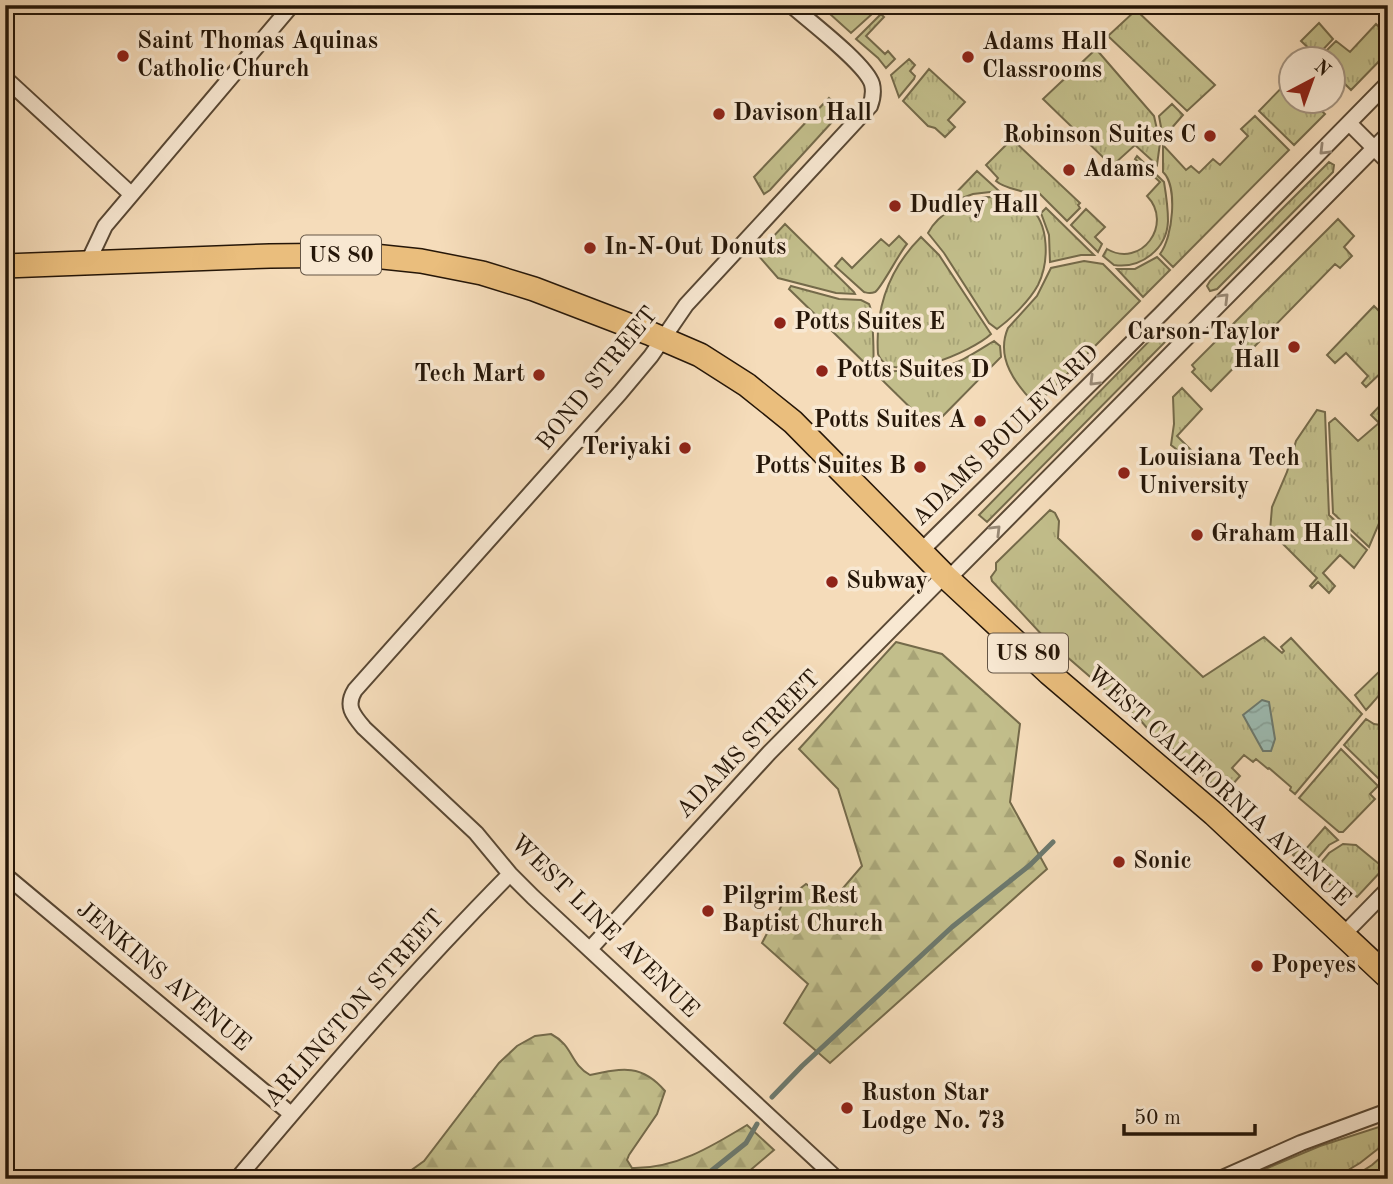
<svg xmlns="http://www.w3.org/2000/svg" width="1393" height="1184" font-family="'Old Standard TT',serif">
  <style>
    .grass { fill: url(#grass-tufts); stroke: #746a4a; stroke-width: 2 }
    .forest { fill: url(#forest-firs); stroke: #746a4a; stroke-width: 2 }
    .water { fill: url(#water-waves); stroke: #6c796e; stroke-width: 2 }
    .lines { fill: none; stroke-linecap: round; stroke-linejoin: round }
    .stream { stroke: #6c796e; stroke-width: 5 }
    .minor-casing { stroke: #594834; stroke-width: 18 }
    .primary-casing { stroke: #251608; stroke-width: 26 }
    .minor { stroke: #f8e8d2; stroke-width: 14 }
    .primary { stroke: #eabe7d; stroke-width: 23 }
    .oneway { stroke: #998a77 }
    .poi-dot { fill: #8f2418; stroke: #f8e8d2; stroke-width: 2.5 }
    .labels { text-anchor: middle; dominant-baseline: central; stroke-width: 7; stroke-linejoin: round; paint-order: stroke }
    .shield { fill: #f8e8d2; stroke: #645545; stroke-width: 2 }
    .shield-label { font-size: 23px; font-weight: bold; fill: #251608 }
    .poi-label { font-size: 24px; font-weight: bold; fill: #251608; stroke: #f8e8d2; text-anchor: start }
    .street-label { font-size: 24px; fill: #251608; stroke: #f8e8d2 }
  </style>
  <defs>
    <pattern id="grass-tufts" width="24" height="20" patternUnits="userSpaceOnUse" patternTransform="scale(1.75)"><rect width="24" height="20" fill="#c2be8b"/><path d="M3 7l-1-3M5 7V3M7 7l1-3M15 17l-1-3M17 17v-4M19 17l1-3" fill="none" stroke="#a7a376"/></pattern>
    <pattern id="forest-firs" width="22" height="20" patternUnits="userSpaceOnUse" patternTransform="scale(1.75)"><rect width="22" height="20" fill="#c2be8b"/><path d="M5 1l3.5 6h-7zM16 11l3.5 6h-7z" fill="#a7a376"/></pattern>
    <pattern id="water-waves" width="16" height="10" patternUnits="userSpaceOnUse" patternTransform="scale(1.75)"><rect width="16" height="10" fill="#9cbbb2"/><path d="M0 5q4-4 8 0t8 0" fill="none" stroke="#86a098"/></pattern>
  </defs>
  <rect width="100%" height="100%" fill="#f5dcba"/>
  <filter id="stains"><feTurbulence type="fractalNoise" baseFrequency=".00286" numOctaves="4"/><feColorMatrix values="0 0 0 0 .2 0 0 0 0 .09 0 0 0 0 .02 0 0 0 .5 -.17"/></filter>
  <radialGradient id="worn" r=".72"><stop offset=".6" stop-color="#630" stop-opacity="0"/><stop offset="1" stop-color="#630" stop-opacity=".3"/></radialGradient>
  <!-- grass -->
  <path class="grass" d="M 820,5 L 882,5 L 851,33 Z
    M 1136,10 L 1215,85 L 1187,111 L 1108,36 Z
    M 881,14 L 884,17 L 866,36 L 885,54 L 888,51 L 895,59 L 886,68 L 878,58 L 856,39 Z
    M 1319,23 L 1333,39 L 1317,56 L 1301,41 Z
    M 1376,24 L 1388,36 L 1388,52 L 1351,90 L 1334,73 L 1334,60 L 1319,58 L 1336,41 L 1350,52 Z
    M 1096,49 L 1154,116 L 1160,143 L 1157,165 L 1135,145 L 1112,166 L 1043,99 Z
    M 909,59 L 915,65 L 910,71 L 915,76 L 914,79 L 899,97 L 891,75 Z
    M 929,69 L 965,102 L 948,120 L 955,127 L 945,137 L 935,128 L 928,126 L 903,101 Z
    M 1291,78 L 1292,102 L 1312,102 L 1325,114 L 1294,145 L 1259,111 Z
    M 829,98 L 843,110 L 770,190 L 764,194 L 754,177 Z
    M 1172,104 L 1183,115 L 1163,138 L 1159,116 Z
    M 1255,116 L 1289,150 L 1173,267 L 1160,254 C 1173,237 1178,186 1163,172 L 1163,145 L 1186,170 L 1191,166 L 1199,173 L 1213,159 L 1220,165 L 1248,136 L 1241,129 Z
    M 1012,139 L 1080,203 L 1078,205 L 1080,208 L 1067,221 L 1040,194 L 1035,197 C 1023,189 1006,190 996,181 L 998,178 L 986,165 Z
    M 1137,156 L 1164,182 C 1166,194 1168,208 1168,221 C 1167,249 1141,269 1114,265 L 1103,256 L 1107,249 C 1141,269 1174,224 1147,196 L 1160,182 L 1135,159 Z
    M 1329,162 L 1334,165 L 1333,172 L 1217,289 L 1210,291 L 1207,286 L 1210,281 Z
    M 977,171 L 999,191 L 973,194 L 951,202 L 951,198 Z
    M 986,197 C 1000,197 1017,199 1029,207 C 1050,223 1049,263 1038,285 C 1030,300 1011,319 997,329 L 989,323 L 944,253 L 928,233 C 939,212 964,201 986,197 Z
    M 1046,208 L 1094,255 L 1081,255 L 1050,262 L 1049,235 L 1041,213 Z
    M 1086,209 L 1105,227 L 1095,237 L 1102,244 L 1098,252 L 1071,225 Z
    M 1338,219 L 1354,236 L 1344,247 L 1352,256 L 1340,268 L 1335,264 L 1211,391 L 1192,372 L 1195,369 L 1192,365 Z
    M 785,224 L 854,292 L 855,294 L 836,293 L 778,278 L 757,254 Z
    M 899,236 L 907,244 C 899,253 881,289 875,292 C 870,294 868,293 864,292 L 835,266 L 842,258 L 852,268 L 881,239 L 889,246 Z
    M 921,237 L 939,255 L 991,334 C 973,351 891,388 878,354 C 875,309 889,269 921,237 Z
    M 1157,257 L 1170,270 L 1143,297 L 1117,269 L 1135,269 Z
    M 1084,261 L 1103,264 L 1140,301 L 1036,405 C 1016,385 995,358 1008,328 L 1037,296 L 1051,268 Z
    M 791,286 L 839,299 L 861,300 L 869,304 C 873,311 875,364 872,370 L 789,289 Z
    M 1374,306 L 1386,318 L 1384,321 L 1388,325 L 1388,366 L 1366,387 L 1362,383 L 1368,376 L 1346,353 L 1335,363 L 1327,355 Z
    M 1164,328 L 1170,332 L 1168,339 L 987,522 L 979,515 L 1159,331 Z
    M 994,341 L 1000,346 L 1001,357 L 931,428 L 877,375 C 886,369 923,371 938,368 C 959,364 976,352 994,341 Z
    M 1182,388 L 1202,409 L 1177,436 L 1194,453 L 1189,459 L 1171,445 L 1174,424 L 1173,397 Z
    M 1388,397 L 1388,502 L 1369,547 L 1333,513 L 1329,423 L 1335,418 L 1358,441 L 1379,423 L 1371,415 Z
    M 1317,410 L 1325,412 L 1329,515 L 1367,550 L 1354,568 L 1340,555 L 1323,573 L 1335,586 L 1329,593 L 1318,582 L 1312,588 L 1310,586 L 1317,578 L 1270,531 L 1272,507 L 1287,472 L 1296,441 Z
    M 1050,510 L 1055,513 L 1059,521 L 1058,538 L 1203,677 L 1264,637 L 1282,653 L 1284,651 L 1281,647 L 1291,638 L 1362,714 L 1295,794 L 1290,790 L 1291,787 L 1269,768 L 1268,769 L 1256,759 L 1253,762 L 1244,755 L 1232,768 L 1240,776 L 1224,794 L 1165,742 L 1154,736 L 1141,721 L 1043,636 L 992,581 L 991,577 L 996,570 L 996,563 Z
    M 1388,663 C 1388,689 1383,691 1366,710 L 1355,695 Z
    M 1366,719 L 1374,724 L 1388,726 L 1388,777 L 1382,782 L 1344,745 Z
    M 1341,749 L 1378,786 L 1370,794 L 1375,799 L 1343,832 L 1339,832 L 1299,798 Z
    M 1325,827 L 1338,840 L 1329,845 L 1309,868 L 1293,855 L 1300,847 L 1303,850 L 1306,849 Z
    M 1343,844 L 1356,845 L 1384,868 L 1357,897 L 1352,893 L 1347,897 L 1313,872 L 1329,853 Z
    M 1388,1124 L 1388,1141 L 1360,1163 L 1333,1179 L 1241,1179 L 1320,1146 Z
    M 1388,1151 L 1388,1179 L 1350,1179 L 1372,1165 Z"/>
  <!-- forest -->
  <path class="forest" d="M 896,642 L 942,654 L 1020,724 L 1010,802 L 1047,869 L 830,1063 L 784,1023 L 808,984 L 762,943 L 784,901 L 806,884 L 832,901 L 862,866 L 838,789 L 799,749 Z
    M 551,1034 C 574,1046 569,1063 590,1075 C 623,1068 642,1064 665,1091 L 657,1114 L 629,1155 L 627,1160 L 632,1168 C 675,1169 711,1147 747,1125 L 774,1150 L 740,1179 L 399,1179 L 424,1161 L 499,1063 L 517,1046 L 535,1036 Z"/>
  <!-- water -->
  <path class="water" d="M 1262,700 L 1269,702 L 1275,739 L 1271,751 L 1263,751 L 1243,715 Z"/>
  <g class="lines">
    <!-- stream -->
    <path class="stream" d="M 772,1097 L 802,1066 L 952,927 L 1030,865 L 1053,842
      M 701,1179 L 746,1143 L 757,1124"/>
    <defs>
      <path id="minor" d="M 791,5 C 809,21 866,64 872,84 C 874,92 873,98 870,106 L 686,305 L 651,356 L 620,393 L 355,690 C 345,706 353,715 364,728 L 476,833 L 510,874 L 533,897 L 837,1179
        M 5,78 L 131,194
        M 1349,123 L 1388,162
        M 88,262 L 105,226 L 292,5
        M 920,552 L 1161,314 L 1388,83
        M 948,579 L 1388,134
        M 5,875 L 291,1114
        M 1344,934 L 1388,889
        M 590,949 L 769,753 L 945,575
        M 237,1179 C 325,1074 414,971 510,874
        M 1220,1179 L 1301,1143 L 1388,1111"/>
      <path id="primary" d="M 5,266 L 270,256 L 364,255 L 421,261 L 482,273 L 534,289 L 649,333 L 700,355 L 747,385 L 793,422 L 948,579 L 1049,673 L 1214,814 L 1388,977"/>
    </defs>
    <!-- minor casing -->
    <use href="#minor" class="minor-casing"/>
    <!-- primary casing -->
    <use href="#primary" class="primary-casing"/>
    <!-- minor -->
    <use href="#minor" class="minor"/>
    <!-- primary -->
    <use href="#primary" class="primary"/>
  </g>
  <!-- one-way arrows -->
  <defs><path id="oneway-chevron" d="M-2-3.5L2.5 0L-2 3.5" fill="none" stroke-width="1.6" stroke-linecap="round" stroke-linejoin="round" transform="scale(1.75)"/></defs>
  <g class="oneway">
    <use href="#oneway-chevron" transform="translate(1324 150) rotate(135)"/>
    <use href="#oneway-chevron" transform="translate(1224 298) rotate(-45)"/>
    <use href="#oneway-chevron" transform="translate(1094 381) rotate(135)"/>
    <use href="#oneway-chevron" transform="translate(996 530) rotate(-45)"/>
  </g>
  <!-- markers -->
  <g class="poi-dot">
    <circle cx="123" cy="56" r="7"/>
    <circle cx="968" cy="57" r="7"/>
    <circle cx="719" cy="114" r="7"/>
    <circle cx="1210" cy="136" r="7"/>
    <circle cx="1069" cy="170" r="7"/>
    <circle cx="895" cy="206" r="7"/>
    <circle cx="590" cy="248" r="7"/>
    <circle cx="780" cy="323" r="7"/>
    <circle cx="1294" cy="347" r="7"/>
    <circle cx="822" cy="371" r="7"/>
    <circle cx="539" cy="375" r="7"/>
    <circle cx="980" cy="421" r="7"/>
    <circle cx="685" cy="448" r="7"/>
    <circle cx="920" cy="467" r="7"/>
    <circle cx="1124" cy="473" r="7"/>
    <circle cx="1197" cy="535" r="7"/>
    <circle cx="832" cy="582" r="7"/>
    <circle cx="1119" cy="862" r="7"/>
    <circle cx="708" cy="911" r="7"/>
    <circle cx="1257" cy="966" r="7"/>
    <circle cx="847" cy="1108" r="7"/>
  </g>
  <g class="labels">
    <!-- shield labels -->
    <g class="shield">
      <rect x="301" y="235.5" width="80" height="39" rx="5"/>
      <rect x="988" y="633.5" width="80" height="39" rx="5"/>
    </g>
    <g class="shield-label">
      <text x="341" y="255">US 80</text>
      <text x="1028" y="653">US 80</text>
    </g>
    <!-- poi labels -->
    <g class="poi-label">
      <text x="137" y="42">Saint Thomas Aquinas<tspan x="137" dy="28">Catholic Church</tspan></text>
      <text x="982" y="43">Adams Hall<tspan x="982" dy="28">Classrooms</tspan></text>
      <text x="733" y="114">Davison Hall</text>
      <text x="1196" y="136" text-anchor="end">Robinson Suites C</text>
      <text x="1083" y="170">Adams</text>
      <text x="909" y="206">Dudley Hall</text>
      <text x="604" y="248">In-N-Out Donuts</text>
      <text x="794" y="323">Potts Suites E</text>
      <text x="1280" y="333" text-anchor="end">Carson-Taylor<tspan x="1280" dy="28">Hall</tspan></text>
      <text x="836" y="371">Potts Suites D</text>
      <text x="525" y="375" text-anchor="end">Tech Mart</text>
      <text x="966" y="421" text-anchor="end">Potts Suites A</text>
      <text x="671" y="448" text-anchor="end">Teriyaki</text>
      <text x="1138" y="459">Louisiana Tech<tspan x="1138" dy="28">University</tspan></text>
      <text x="906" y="467" text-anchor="end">Potts Suites B</text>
      <text x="1211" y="535">Graham Hall</text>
      <text x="846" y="582">Subway</text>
      <text x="1133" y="862">Sonic</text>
      <text x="722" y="897">Pilgrim Rest<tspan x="722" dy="28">Baptist Church</tspan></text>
      <text x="1271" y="966">Popeyes</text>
      <text x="861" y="1094">Ruston Star<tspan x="861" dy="28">Lodge No. 73</tspan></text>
    </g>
    <!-- street labels -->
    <g class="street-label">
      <text transform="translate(598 379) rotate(-51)">BOND STREET</text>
      <text transform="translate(1006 436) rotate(-44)">ADAMS BOULEVARD</text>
      <text transform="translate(749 745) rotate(-46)">ADAMS STREET</text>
      <text transform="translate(1218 787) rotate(42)">WEST CALIFORNIA AVENUE</text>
      <text transform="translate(604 927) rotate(44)">WEST LINE AVENUE</text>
      <text transform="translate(163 977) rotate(40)">JENKINS AVENUE</text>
      <text transform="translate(355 1009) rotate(-48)">ARLINGTON STREET</text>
    </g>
  </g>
  <!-- margin -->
  <rect width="1393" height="1184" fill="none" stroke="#f5dcba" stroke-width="28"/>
  <rect x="7" y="7" width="1379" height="1170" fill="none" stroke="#251608" stroke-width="3.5"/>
  <rect x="14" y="14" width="1365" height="1156" fill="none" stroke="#251608" stroke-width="2"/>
  <!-- north arrow -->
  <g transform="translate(1312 80) rotate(41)"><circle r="33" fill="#f8e8d2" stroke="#a49481" stroke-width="2"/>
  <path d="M0-5L12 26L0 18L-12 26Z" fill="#8f2418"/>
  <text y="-10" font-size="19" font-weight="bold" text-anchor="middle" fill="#251608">N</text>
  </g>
  <!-- scale -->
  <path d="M1124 1124v10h131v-10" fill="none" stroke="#251608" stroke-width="3.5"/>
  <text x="1134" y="1124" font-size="21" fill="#251608" stroke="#f8e8d2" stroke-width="5" paint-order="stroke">50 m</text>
  <rect width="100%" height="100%" filter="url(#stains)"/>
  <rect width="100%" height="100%" fill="url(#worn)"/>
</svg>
